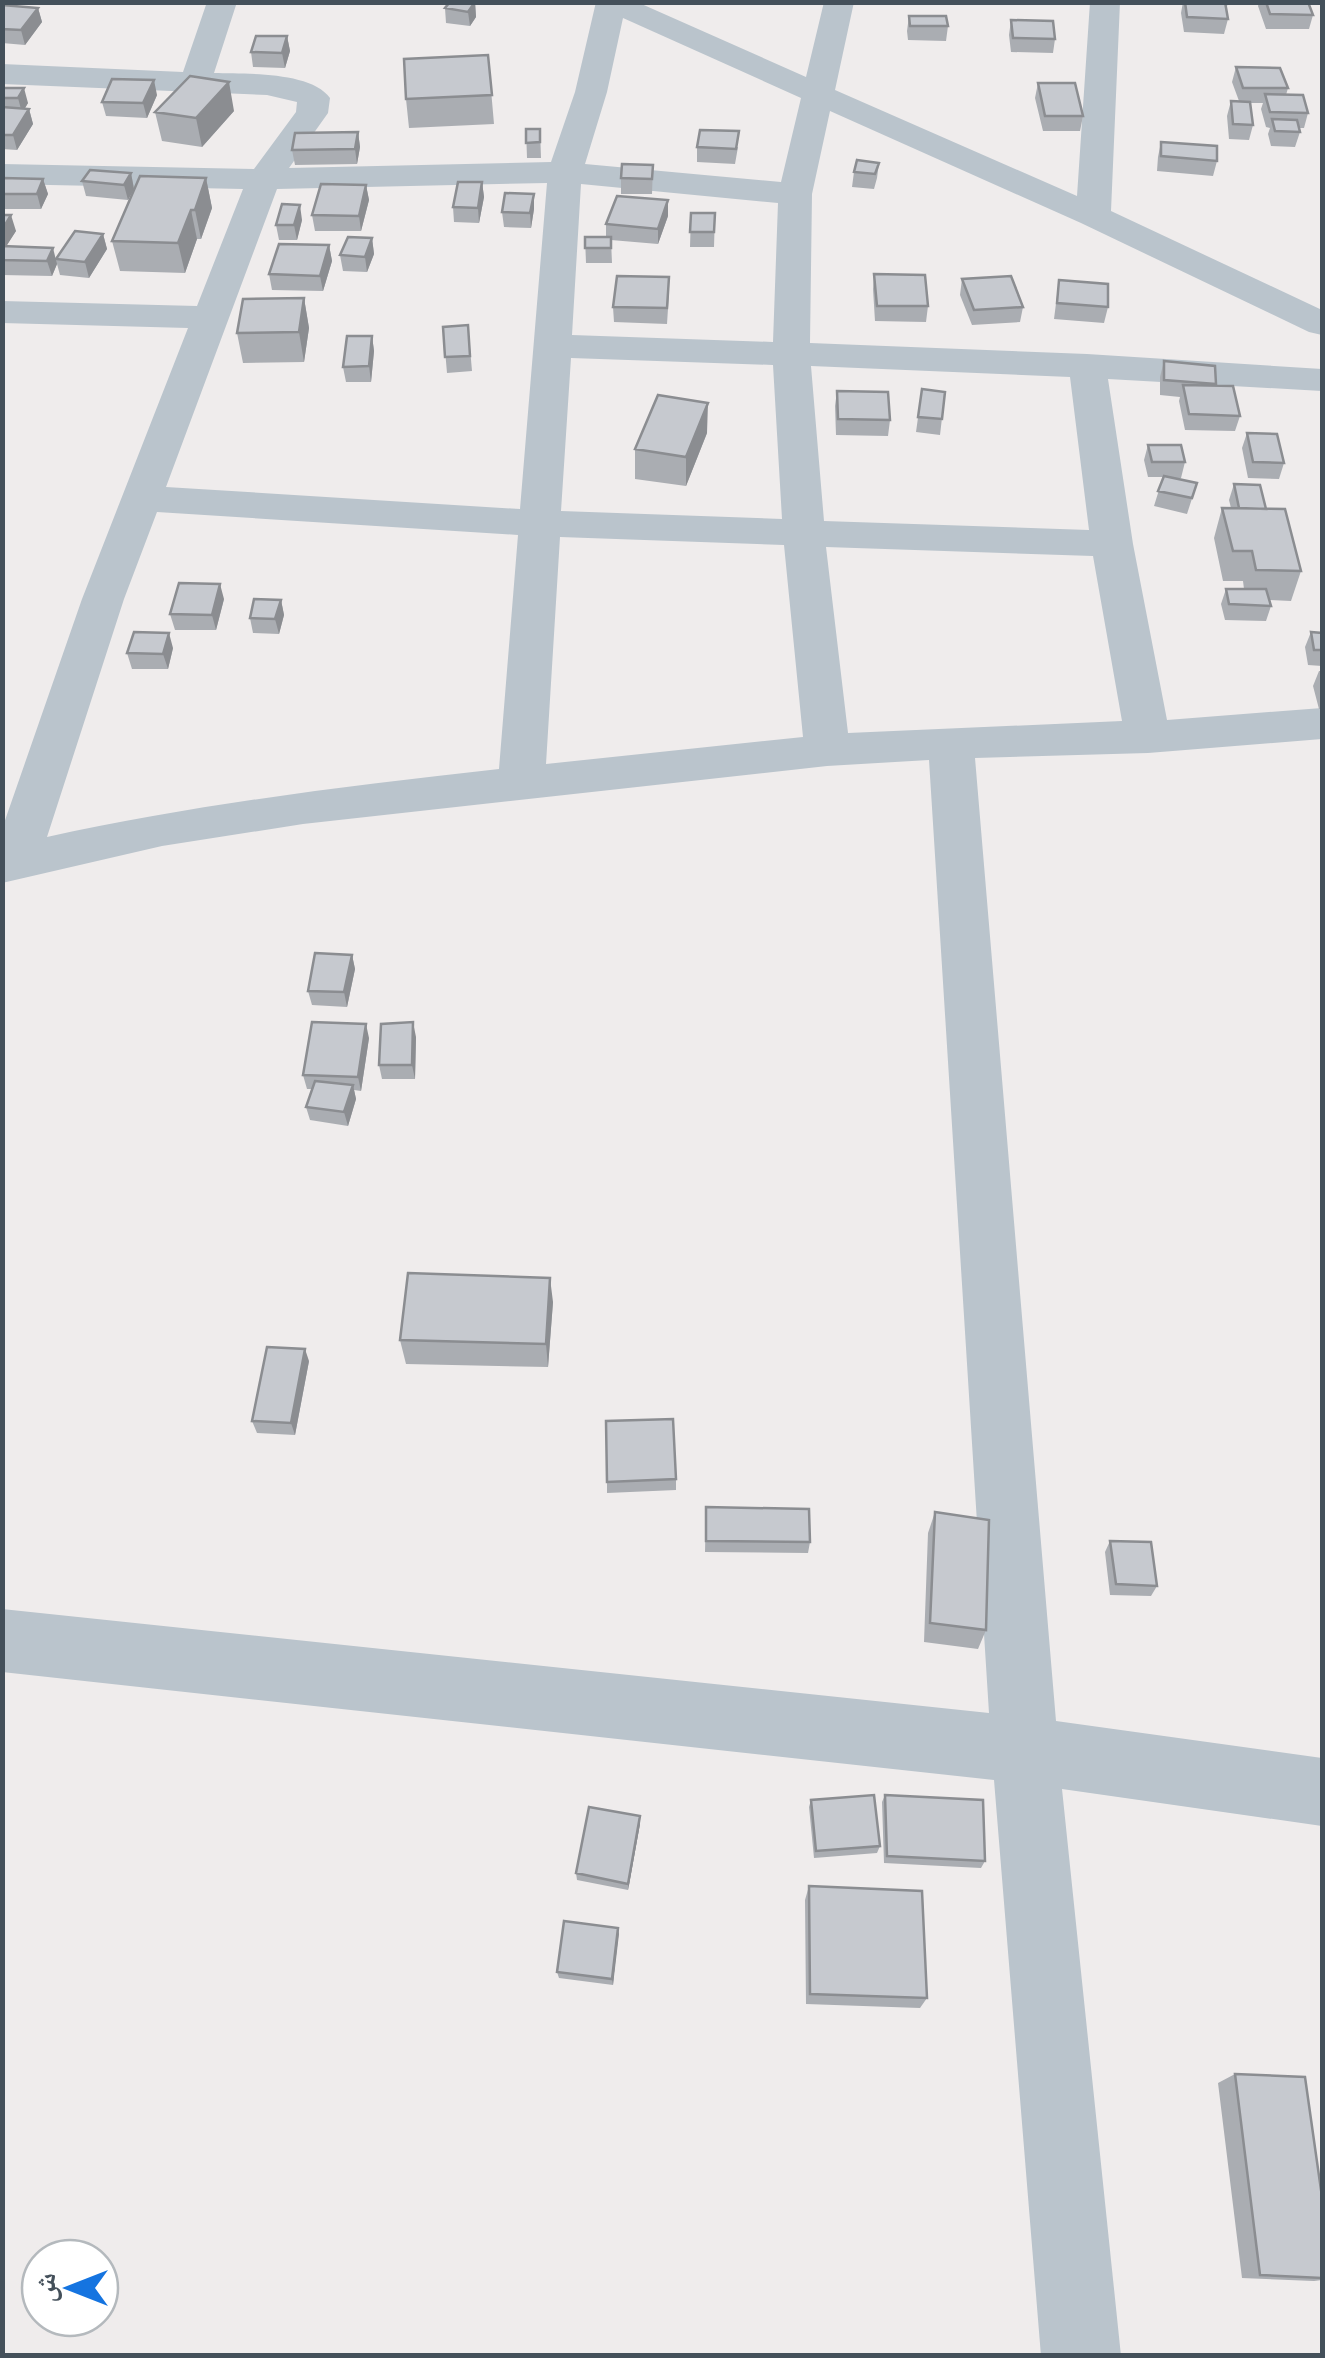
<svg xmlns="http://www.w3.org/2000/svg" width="1325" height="2358" font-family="'Source Sans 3','Noto Naskh Arabic',sans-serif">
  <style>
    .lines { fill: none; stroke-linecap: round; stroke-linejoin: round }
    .minor { fill: #bac4cc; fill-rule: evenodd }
    .wall { fill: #aaadb2 }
    .shaded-wall { fill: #8b8d91 }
    .building { fill: #c6c9cf; stroke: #8b8d91; stroke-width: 2.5 }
  </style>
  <rect width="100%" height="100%" fill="#efecec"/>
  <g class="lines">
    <!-- minor -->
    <path class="minor" d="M 207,2 L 237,2 L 214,73 C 244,74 311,71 330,98 L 328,113 L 289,168 L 551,162 L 575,92 L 596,2 L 637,2 L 806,77 L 824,2 L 854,2 L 835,90 L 1077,196 L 1090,2 L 1120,2 L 1111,211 L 1322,310 L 1322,335 L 1309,332 L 1081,223 L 830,111 L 812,194 L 810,343 L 1087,354 L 1322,369 L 1322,391 L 1108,379 L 1133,544 L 1167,720 L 1322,708 L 1322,739 L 1148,753 L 975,758 L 1056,1721 L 1322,1758 L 1322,1826 L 1062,1789 L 1121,2356 L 1041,2356 L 994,1780 L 2,1672 L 2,1609 L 989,1713 L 929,760 L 827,766 L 303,824 L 162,846 L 2,883 L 2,829 L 82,599 L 188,328 L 2,323 L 2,301 L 197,306 L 243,189 L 2,184 L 2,164 L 254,169 L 296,112 L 297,102 L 267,95 L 2,84 L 2,64 L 183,72 ZM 623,18 L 801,98 L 781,182 L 585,164 L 607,92 ZM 547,183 L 520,509 L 166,487 L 277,189 ZM 581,184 L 778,203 L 773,342 L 572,335 ZM 571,358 L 773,365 L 782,519 L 561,511 ZM 811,366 L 1070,377 L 1089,530 L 824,521 ZM 157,512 L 518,535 L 499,769 C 347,786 197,804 47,837 L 124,599 ZM 560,537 L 784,545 L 803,737 L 546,764 ZM 826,547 L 1093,556 L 1122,721 L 848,733 Z"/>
  </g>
  <!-- wall -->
  <path class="wall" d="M 475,2 L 476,17 L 470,26 L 446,23 L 445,8 Z
    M 1183,2 L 1228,2 L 1226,11 L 1228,19 L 1224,34 L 1184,32 L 1181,13 Z
    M 1259,2 L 1308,2 L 1313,15 L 1309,29 L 1266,29 L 1258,6 Z
    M 2,5 L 38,8 L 42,22 L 25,45 L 2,43 Z
    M 909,16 L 948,26 L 946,41 L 908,40 L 907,31 Z
    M 1011,20 L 1055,39 L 1053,53 L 1011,52 L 1009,35 Z
    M 287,36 L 290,51 L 285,68 L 253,67 L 251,52 Z
    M 488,55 L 494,124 L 409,128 L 406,99 Z
    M 1236,67 L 1288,88 L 1286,95 L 1308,113 L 1304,128 L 1299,128 L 1300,132 L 1295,147 L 1271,146 L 1268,134 L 1270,128 L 1266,127 L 1261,109 L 1263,103 L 1250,103 L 1253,125 L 1249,140 L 1229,139 L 1227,116 L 1231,101 L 1239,101 L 1232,82 Z
    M 1038,83 L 1083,116 L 1080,131 L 1043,131 L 1035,98 Z
    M 2,88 L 28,103 L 25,108 L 29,109 L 33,124 L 17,150 L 2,149 Z
    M 157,95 L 147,118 L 106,116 L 102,102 Z
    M 234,111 L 202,147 L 162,141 L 155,112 Z
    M 526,129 L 540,129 L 541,158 L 527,158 Z
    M 358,132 L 360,147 L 357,164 L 295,165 L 292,150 Z
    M 1161,142 L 1217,161 L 1213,176 L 1157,171 L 1158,157 Z
    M 697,147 L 738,147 L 735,164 L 697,162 Z
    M 879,163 L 877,178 L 874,189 L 852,187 L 854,172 Z
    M 653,165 L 652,194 L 621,194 L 621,178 Z
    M 131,173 L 134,189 L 128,200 L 86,196 L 82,181 Z
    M 2,178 L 43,179 L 48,194 L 41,209 L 2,209 Z
    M 206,178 L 212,208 L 201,239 L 197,239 L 185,273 L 120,271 L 112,241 Z
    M 482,182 L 484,197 L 479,223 L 454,222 L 453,207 Z
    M 366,185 L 369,200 L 361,231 L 315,231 L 312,215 Z
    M 534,209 L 531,228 L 504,227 L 502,212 Z
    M 691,213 L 715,213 L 714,247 L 690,247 Z
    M 2,215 L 16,231 L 6,246 L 56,259 L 103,234 L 107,249 L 89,278 L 60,275 L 57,264 L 52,276 L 2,275 Z
    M 668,216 L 658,244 L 611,240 L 612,263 L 586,263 L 585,237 L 606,237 L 606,224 Z
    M 302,220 L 297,240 L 279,240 L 276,225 Z
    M 372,238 L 374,254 L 367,272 L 343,271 L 340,255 Z
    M 329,245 L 332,261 L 323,291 L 272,290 L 269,274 Z
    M 874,274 L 928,306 L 926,322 L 875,321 L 873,289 Z
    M 962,279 L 1023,307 L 1020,322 L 972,325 L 960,295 Z
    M 1059,280 L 1108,307 L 1104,323 L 1054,319 Z
    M 669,293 L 667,324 L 614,322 L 613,307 Z
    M 304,298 L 309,328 L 304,362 L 243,363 L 237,333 Z
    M 468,325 L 472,371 L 447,373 L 443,327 Z
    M 372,336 L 374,351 L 371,382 L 346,382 L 343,367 Z
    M 1164,361 L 1215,366 L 1215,386 L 1240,416 L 1235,431 L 1185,430 L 1179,401 L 1180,397 L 1160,395 L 1160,377 Z
    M 922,389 L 945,392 L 940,435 L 916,432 Z
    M 837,391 L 890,420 L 888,436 L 836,435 L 835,406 Z
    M 707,433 L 686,486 L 635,479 L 635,449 Z
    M 1247,433 L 1284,463 L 1279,479 L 1248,478 L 1242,448 Z
    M 1148,445 L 1185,462 L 1181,478 L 1170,478 L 1197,483 L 1187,514 L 1154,506 L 1163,477 L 1148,477 L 1144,460 Z
    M 1234,484 L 1266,509 L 1301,571 L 1291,601 L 1270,600 L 1271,606 L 1266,621 L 1225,620 L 1221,604 L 1226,589 L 1244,589 L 1243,581 L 1223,581 L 1214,538 L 1222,508 L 1231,508 L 1229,500 Z
    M 224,599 L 216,630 L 175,630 L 170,614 Z
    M 281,600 L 284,615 L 279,634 L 253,633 L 250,618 Z
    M 1311,632 L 1322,633 L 1322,666 L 1308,665 L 1305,647 Z
    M 173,648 L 168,669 L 132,669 L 127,653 Z
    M 1319,671 L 1322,671 L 1322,709 L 1319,709 L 1313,686 Z
    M 352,955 L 355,969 L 347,1007 L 312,1005 L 308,991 Z
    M 416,1037 L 415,1079 L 382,1079 L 379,1065 Z
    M 369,1038 L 361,1091 L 354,1090 L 356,1099 L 348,1126 L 310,1120 L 306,1107 L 312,1089 L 307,1089 L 303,1075 Z
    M 553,1302 L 548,1367 L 406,1364 L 400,1340 Z
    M 309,1361 L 295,1435 L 257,1433 L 252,1421 Z
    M 676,1479 L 676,1490 L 607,1493 L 607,1482 Z
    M 706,1507 L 810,1542 L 808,1553 L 705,1552 Z
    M 935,1512 L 986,1630 L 978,1649 L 924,1642 L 928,1533 Z
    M 1110,1541 L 1157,1586 L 1151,1596 L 1110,1595 L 1105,1552 Z
    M 885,1795 L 985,1861 L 981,1868 L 884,1863 L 882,1802 Z
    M 811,1800 L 880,1846 L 877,1853 L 814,1858 L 809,1807 Z
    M 640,1824 L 628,1890 L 577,1880 L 576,1873 Z
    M 809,1886 L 927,1998 L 920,2008 L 806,2004 L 805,1900 Z
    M 618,1928 L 613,1985 L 559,1978 L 557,1972 Z
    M 1235,2074 L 1322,2197 L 1322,2280 L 1314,2281 L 1242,2278 L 1218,2083 Z"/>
  <!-- shaded-wall -->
  <path class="shaded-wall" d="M 475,2 L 476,17 L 470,26 L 468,12 Z
    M 38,8 L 42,22 L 25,45 L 21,30 Z
    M 287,36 L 290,51 L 285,68 L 282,53 Z
    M 154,80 L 157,95 L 147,118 L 143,103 Z
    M 229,82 L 234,111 L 202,147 L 196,118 Z
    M 24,88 L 28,103 L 22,113 L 18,98 Z
    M 29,109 L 33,124 L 17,150 L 13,135 Z
    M 358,132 L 360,147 L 357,164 L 355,149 Z
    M 131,173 L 134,189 L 128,200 L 124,185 Z
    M 206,178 L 212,208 L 201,239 L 195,210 Z
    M 43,179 L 48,194 L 41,209 L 37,194 Z
    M 482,182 L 484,197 L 479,223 L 478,208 Z
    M 366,185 L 369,200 L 361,231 L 359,216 Z
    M 534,194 L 534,209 L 531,228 L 530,213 Z
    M 668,200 L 668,216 L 658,244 L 658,229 Z
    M 300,205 L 302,220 L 297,240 L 294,225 Z
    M 191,210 L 197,239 L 185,273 L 178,243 Z
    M 11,215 L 16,231 L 2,253 L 2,230 Z
    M 103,234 L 107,249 L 89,278 L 85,262 Z
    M 372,238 L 374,254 L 367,272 L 365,257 Z
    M 329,245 L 332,261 L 323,291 L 320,276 Z
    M 53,248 L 57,264 L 52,276 L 47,261 Z
    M 304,298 L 309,328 L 304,362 L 299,332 Z
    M 372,336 L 374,351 L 371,382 L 369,366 Z
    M 708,403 L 707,433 L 686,486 L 686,457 Z
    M 220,584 L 224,599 L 216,630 L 212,615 Z
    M 281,600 L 284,615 L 279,634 L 275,619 Z
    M 169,633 L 173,648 L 168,669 L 163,654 Z
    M 352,955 L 355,969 L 347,1007 L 344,992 Z
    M 413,1022 L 416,1037 L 415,1079 L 412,1065 Z
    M 366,1024 L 369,1038 L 361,1091 L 358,1077 Z
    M 353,1085 L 356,1099 L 348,1126 L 344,1112 Z
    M 550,1278 L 553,1302 L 548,1367 L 546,1344 Z
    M 305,1349 L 309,1361 L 295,1435 L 291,1423 Z
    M 640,1816 L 640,1824 L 628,1890 L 628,1884 Z
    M 618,1928 L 619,1934 L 613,1985 L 612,1979 Z"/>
  <!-- building -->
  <path class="building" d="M 450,2 L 475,2 L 468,12 L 445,8 Z
    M 1185,2 L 1225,2 L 1228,19 L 1187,17 Z
    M 1266,2 L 1308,2 L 1313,15 L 1270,14 Z
    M 2,5 L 38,8 L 21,30 L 2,29 Z
    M 909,16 L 946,16 L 948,26 L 910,26 Z
    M 1011,20 L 1053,21 L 1055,39 L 1013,38 Z
    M 256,36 L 287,36 L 282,53 L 251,52 Z
    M 488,55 L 492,95 L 406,99 L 404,59 Z
    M 1236,67 L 1280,68 L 1288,88 L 1243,88 Z
    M 190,76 L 229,82 L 196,118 L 155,112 Z
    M 112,79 L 154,80 L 143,103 L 102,102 Z
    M 1038,83 L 1075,83 L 1083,116 L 1045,116 Z
    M 2,88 L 24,88 L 18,98 L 2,98 Z
    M 1265,94 L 1303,95 L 1308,113 L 1270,112 Z
    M 1231,101 L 1250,102 L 1253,125 L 1233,124 Z
    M 2,107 L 29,109 L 13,135 L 2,135 Z
    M 1272,119 L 1297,120 L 1300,132 L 1275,131 Z
    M 526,129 L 540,129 L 540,142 L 526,143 Z
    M 700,130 L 739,131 L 736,149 L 697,147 Z
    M 358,132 L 355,149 L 292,150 L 295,133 Z
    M 1161,142 L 1217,146 L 1217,161 L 1161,156 Z
    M 857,160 L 879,163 L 875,174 L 854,172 Z
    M 622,164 L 653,165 L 652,179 L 621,178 Z
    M 90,170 L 131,173 L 124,185 L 82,181 Z
    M 140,176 L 206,178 L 195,210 L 191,210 L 178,243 L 112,241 Z
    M 2,178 L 43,179 L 37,194 L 2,194 Z
    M 458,182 L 482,182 L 478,208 L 453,207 Z
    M 321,184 L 366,185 L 359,216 L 312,215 Z
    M 505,193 L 534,194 L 530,213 L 502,212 Z
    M 617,196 L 668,200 L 658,229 L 606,224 Z
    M 282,204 L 300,205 L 294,225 L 276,225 Z
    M 691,213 L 715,213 L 714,232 L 690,232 Z
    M 2,215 L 11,215 L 2,230 Z
    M 75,231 L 103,234 L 85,262 L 56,259 Z
    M 348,237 L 372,238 L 365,257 L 340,255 Z
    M 585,237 L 611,237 L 611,248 L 585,248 Z
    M 279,244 L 329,245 L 320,276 L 269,274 Z
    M 2,246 L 53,248 L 47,261 L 2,260 Z
    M 874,274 L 925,275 L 928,306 L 877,306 Z
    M 617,276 L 669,277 L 667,308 L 613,307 Z
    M 1011,276 L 1023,307 L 974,310 L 962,279 Z
    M 1059,280 L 1108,284 L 1108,307 L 1057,303 Z
    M 304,298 L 299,332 L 237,333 L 243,299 Z
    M 468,325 L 470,356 L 445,357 L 443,327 Z
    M 347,336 L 372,336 L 369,366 L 343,367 Z
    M 1164,361 L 1215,366 L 1216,384 L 1164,380 Z
    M 1183,385 L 1233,386 L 1240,416 L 1189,414 Z
    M 922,389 L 945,392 L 942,419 L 918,417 Z
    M 837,391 L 888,392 L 890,420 L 838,419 Z
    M 658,395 L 708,403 L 686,457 L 635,449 Z
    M 1247,433 L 1277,434 L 1284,463 L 1253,462 Z
    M 1148,445 L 1181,445 L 1185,462 L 1152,462 Z
    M 1164,476 L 1197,483 L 1192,498 L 1158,491 Z
    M 1234,484 L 1260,485 L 1266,509 L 1239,508 Z
    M 1222,508 L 1285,509 L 1301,571 L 1256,570 L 1252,551 L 1233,551 Z
    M 179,583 L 220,584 L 212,615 L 170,614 Z
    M 1226,589 L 1266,589 L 1271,606 L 1229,604 Z
    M 254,599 L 281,600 L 275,619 L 250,618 Z
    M 134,632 L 169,633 L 163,654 L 127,653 Z
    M 1311,632 L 1322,633 L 1322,650 L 1314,650 Z
    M 315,953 L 352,955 L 344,992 L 308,991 Z
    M 312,1022 L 366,1024 L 358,1077 L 303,1075 Z
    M 413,1022 L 412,1065 L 379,1065 L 381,1024 Z
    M 315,1081 L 353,1085 L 344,1112 L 306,1107 Z
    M 408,1273 L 550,1278 L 546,1344 L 400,1340 Z
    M 267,1347 L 305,1349 L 291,1423 L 252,1421 Z
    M 673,1419 L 676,1479 L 607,1482 L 606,1421 Z
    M 706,1507 L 809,1509 L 810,1542 L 706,1541 Z
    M 935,1512 L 989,1520 L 986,1630 L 930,1623 Z
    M 1110,1541 L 1151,1542 L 1157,1586 L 1116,1584 Z
    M 874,1795 L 880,1846 L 816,1851 L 811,1800 Z
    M 885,1795 L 983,1800 L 985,1861 L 887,1856 Z
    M 589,1807 L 640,1816 L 628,1884 L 576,1873 Z
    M 809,1886 L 922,1891 L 927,1998 L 810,1994 Z
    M 564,1921 L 618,1928 L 612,1979 L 557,1972 Z
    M 1235,2074 L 1305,2077 L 1322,2197 L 1322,2278 L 1260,2275 Z"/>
  <!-- border -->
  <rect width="1325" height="2358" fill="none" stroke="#44505a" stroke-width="10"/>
  <!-- north arrow -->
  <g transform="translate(70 2288) rotate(270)"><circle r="48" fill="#ffffff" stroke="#b4b9bd" stroke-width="2.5"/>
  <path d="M0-8L18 38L0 25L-18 38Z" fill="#1574e0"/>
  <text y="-15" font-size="28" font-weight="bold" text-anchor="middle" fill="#44505a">ش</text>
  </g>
</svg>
